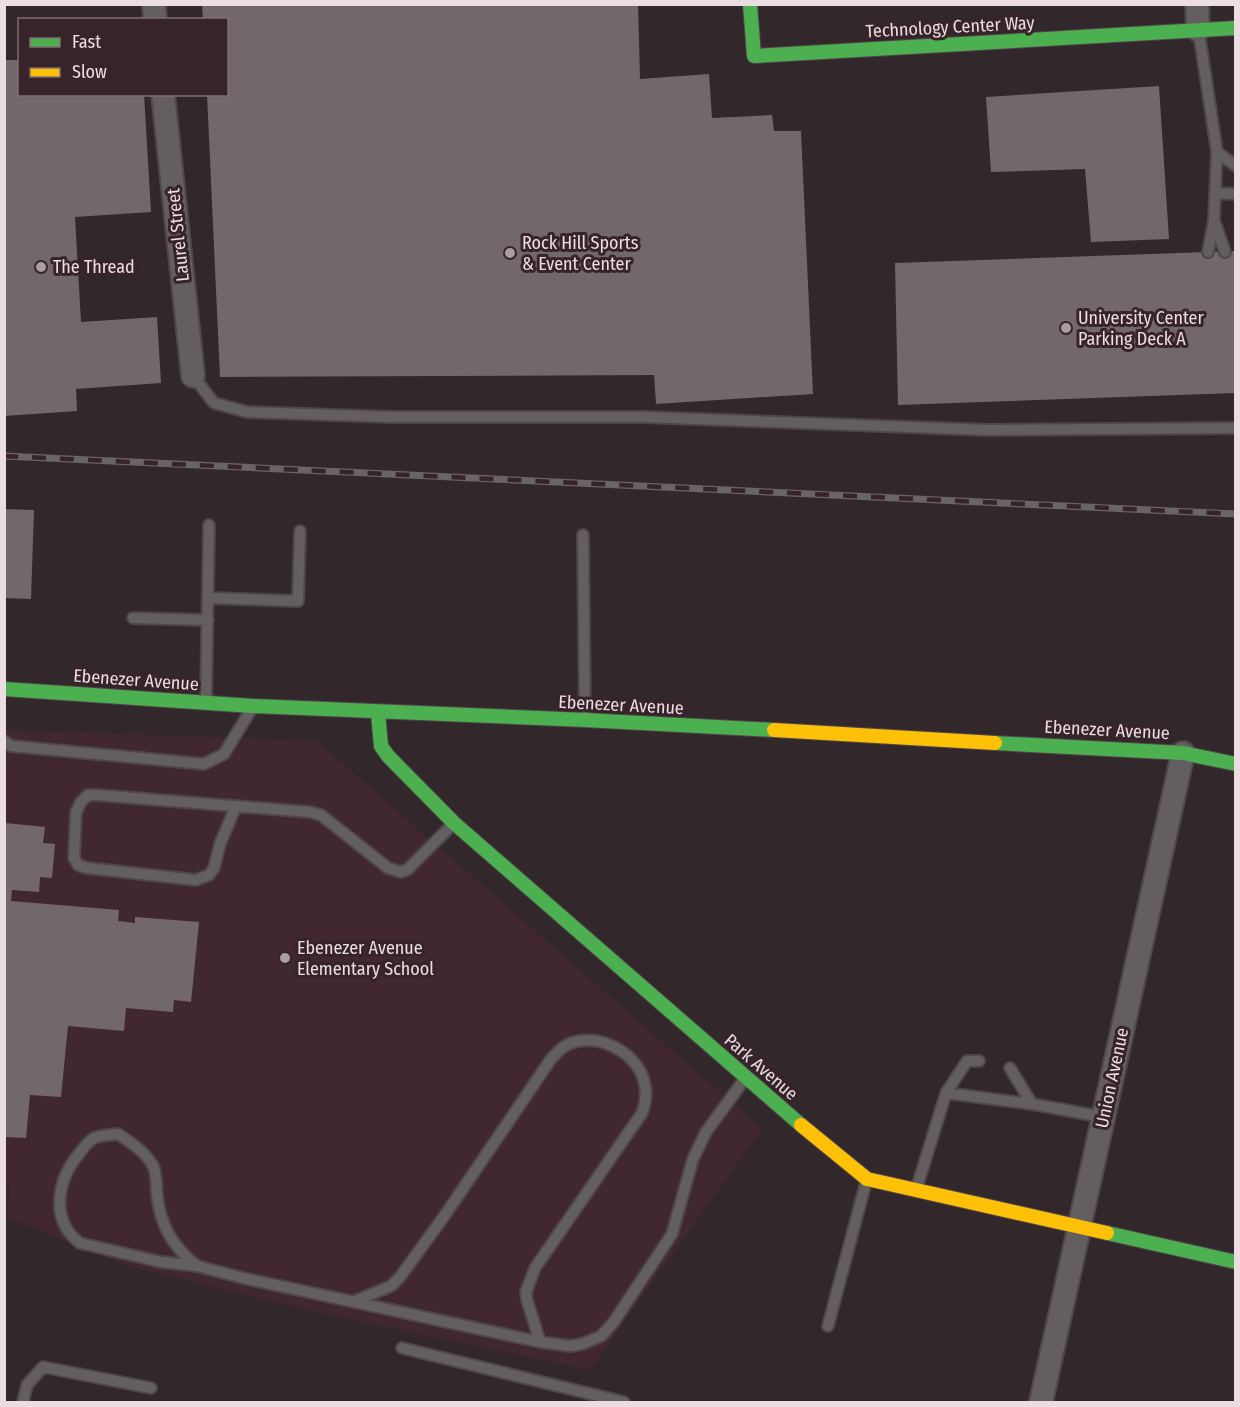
<svg xmlns="http://www.w3.org/2000/svg" width="1240" height="1407" font-family="'Fira Sans Condensed',sans-serif">
  <style>
    .built { fill: #412830 }
    .building { fill: #72686b }
    .lines { fill: none; stroke-linecap: round; stroke-linejoin: round }
    .lane-casing { stroke: #4f4649; stroke-width: 14 }
    .street-casing { stroke: #4f4649; stroke-width: 26 }
    .fast-casing { stroke: #4f4649; stroke-width: 16 }
    .slow-casing { stroke: #4f4649; stroke-width: 16 }
    .lane { stroke: #635f61; stroke-width: 10 }
    .street { stroke: #635f61; stroke-width: 22 }
    .fast { stroke: #4caf50; stroke-width: 14 }
    .slow { stroke: #ffc107; stroke-width: 14 }
    .rail-casing { stroke: #696466; stroke-width: 7 }
    .rail { stroke: #37232a; stroke-width: 4.5; stroke-dasharray: 14; stroke-linecap: butt }
    .poi-dot { fill: #aa9ea1; stroke: #37232a; stroke-width: 2 }
    .labels { text-anchor: middle; dominant-baseline: central; stroke-width: 6; stroke-linejoin: round; paint-order: stroke }
    .street-label { font-size: 18px; fill: #ebdde1; stroke: #37232a }
    .poi-label { font-size: 18px; fill: #ebdde1; stroke: #37232a; text-anchor: start }
  </style>
  <rect width="100%" height="100%" fill="#32282b"/>
  <!-- built -->
  <path class="built" d="M 5,730 L 317,741 L 762,1129 L 590,1370 L 312,1311 L 127,1266 L 7,1217 L 11,1185 L 5,1183 Z"/>
  <!-- building -->
  <path class="building" d="M 202,4 L 638,4 L 640,79 L 709,74 L 712,118 L 772,115 L 774,131 L 801,131 L 813,394 L 656,404 L 654,375 L 220,377 L 207,94 L 226,94 L 226,20 L 203,20 Z
    M 4,60 L 20,60 L 20,94 L 144,94 L 151,212 L 75,217 L 81,322 L 157,317 L 161,383 L 76,389 L 77,411 L 4,416 Z
    M 1159,86 L 1169,239 L 1091,242 L 1085,169 L 991,172 L 986,97 Z
    M 1236,251 L 1236,393 L 898,405 L 895,263 Z
    M 4,509 L 34,510 L 31,599 L 4,598 Z
    M 5,823 L 45,827 L 43,843 L 55,844 L 52,878 L 40,877 L 39,892 L 12,890 L 11,901 L 119,910 L 118,921 L 135,923 L 135,917 L 199,922 L 191,1002 L 174,1000 L 173,1012 L 126,1008 L 124,1031 L 68,1026 L 61,1097 L 30,1095 L 26,1138 L 5,1137 Z"/>
  <g class="lines">
    <defs>
      <path id="lane" d="M 1199,33 L 1217,152 L 1214,220 L 1208,252
        M 1217,152 L 1236,166
        M 1215,193 L 1236,194
        M 1214,220 L 1225,252
        M 193,376 L 214,403 L 247,412 L 392,417 L 645,417 L 989,430 L 1236,428
        M 583,535 L 585,717
        M 209,598 L 298,601 L 300,531
        M 133,618 L 208,620
        M 206,699 L 209,525
        M 4,741 L 11,746 L 204,764 L 224,754 L 251,710
        M 236,806 L 220,844 L 214,868 L 209,875 L 196,880 L 87,868 L 78,865 L 74,858 L 76,812 L 81,802 L 88,795 L 97,795 L 310,812 L 321,815 L 388,868 L 401,872 L 407,870 L 453,824
        M 1010,1068 L 1032,1104 L 1103,1117
        M 946,1093 L 1032,1104
        M 917,1187 L 946,1093 L 967,1061 L 979,1061
        M 197,1266 C 172,1246 160,1225 157,1194 C 156,1185 157,1173 153,1166 C 146,1152 130,1142 118,1134 C 111,1135 101,1135 94,1138 C 87,1142 83,1149 78,1155 C 57,1181 50,1221 80,1243 L 161,1262 L 197,1266 L 243,1278 L 540,1342 L 570,1346 L 582,1344 L 601,1336 L 613,1323 L 672,1234 L 693,1159 L 706,1132 L 744,1080
        M 355,1301 L 391,1286 L 400,1277 L 445,1215 L 551,1059 C 556,1054 560,1049 565,1046 C 593,1030 636,1050 644,1081 C 647,1092 646,1103 642,1113 L 535,1268 L 526,1292 L 527,1300 L 540,1342
        M 828,1326 L 866,1182
        M 402,1348 L 624,1402
        M 23,1402 L 27,1385 L 43,1367 L 151,1388"/>
      <path id="street" d="M 154,4 L 155,20
        M 1197,4 L 1198,30
        M 163,94 L 193,376
        M 1041,1402 L 1183,753"/>
      <path id="fast" d="M 750,4 L 754,56 L 1236,28
        M 4,689 L 253,706 L 585,720 L 774,730
        M 378,713 L 381,746 L 388,756 L 454,823 L 801,1125
        M 995,743 L 1183,753 L 1236,764
        M 1107,1233 L 1236,1262"/>
      <path id="slow" d="M 774,730 L 995,743
        M 801,1125 L 867,1179 L 1107,1233"/>
    </defs>
    <!-- lane casing -->
    <use href="#lane" class="lane-casing"/>
    <!-- street casing -->
    <use href="#street" class="street-casing"/>
    <!-- fast casing -->
    <use href="#fast" class="fast-casing"/>
    <!-- slow casing -->
    <use href="#slow" class="slow-casing"/>
    <!-- lane -->
    <use href="#lane" class="lane"/>
    <!-- street -->
    <use href="#street" class="street"/>
    <!-- fast -->
    <use href="#fast" class="fast"/>
    <!-- slow -->
    <use href="#slow" class="slow"/>
    <defs>
      <path id="rail" d="M 4,456 L 1236,514"/>
    </defs>
    <!-- rail casing -->
    <use href="#rail" class="rail-casing"/>
    <!-- rail -->
    <use href="#rail" class="rail"/>
  </g>
  <!-- markers -->
  <g class="poi-dot">
    <circle cx="510" cy="253" r="6"/>
    <circle cx="41" cy="267" r="6"/>
    <circle cx="1066" cy="328" r="6"/>
    <circle cx="285" cy="958" r="6"/>
  </g>
  <g class="labels">
    <!-- street labels -->
    <g class="street-label">
      <text transform="translate(950 27) rotate(-3)">Technology Center Way</text>
      <text transform="translate(178 235) rotate(-96)">Laurel Street</text>
      <text transform="translate(136 680) rotate(4)">Ebenezer Avenue</text>
      <text transform="translate(621 705) rotate(3)">Ebenezer Avenue</text>
      <text transform="translate(1107 730) rotate(3)">Ebenezer Avenue</text>
      <text transform="translate(761 1067) rotate(41)">Park Avenue</text>
      <text transform="translate(1112 1078) rotate(-78)">Union Avenue</text>
    </g>
    <!-- poi labels -->
    <g class="poi-label">
      <text x="522" y="243">Rock Hill Sports<tspan x="522" dy="21">&amp; Event Center</tspan></text>
      <text x="53" y="267">The Thread</text>
      <text x="1078" y="318">University Center<tspan x="1078" dy="21">Parking Deck A</tspan></text>
      <text x="297" y="948">Ebenezer Avenue<tspan x="297" dy="21">Elementary School</tspan></text>
    </g>
  </g>
  <!-- border -->
  <rect width="1240" height="1407" fill="none" stroke="#ebdde1" stroke-width="12"/>
  <!-- legend -->
  <rect x="18" y="18" width="210" height="78" fill="#37232a" stroke="#7f6d73" stroke-width="1.5"/>
  <rect x="30" y="38" width="30" height="9" fill="#4caf50" stroke="#7f6d73" stroke-width="1.5"/>
  <text x="72" y="48" font-size="18" fill="#ebdde1">Fast</text>
  <rect x="30" y="68" width="30" height="9" fill="#ffc107" stroke="#7f6d73" stroke-width="1.5"/>
  <text x="72" y="78" font-size="18" fill="#ebdde1">Slow</text>
</svg>
